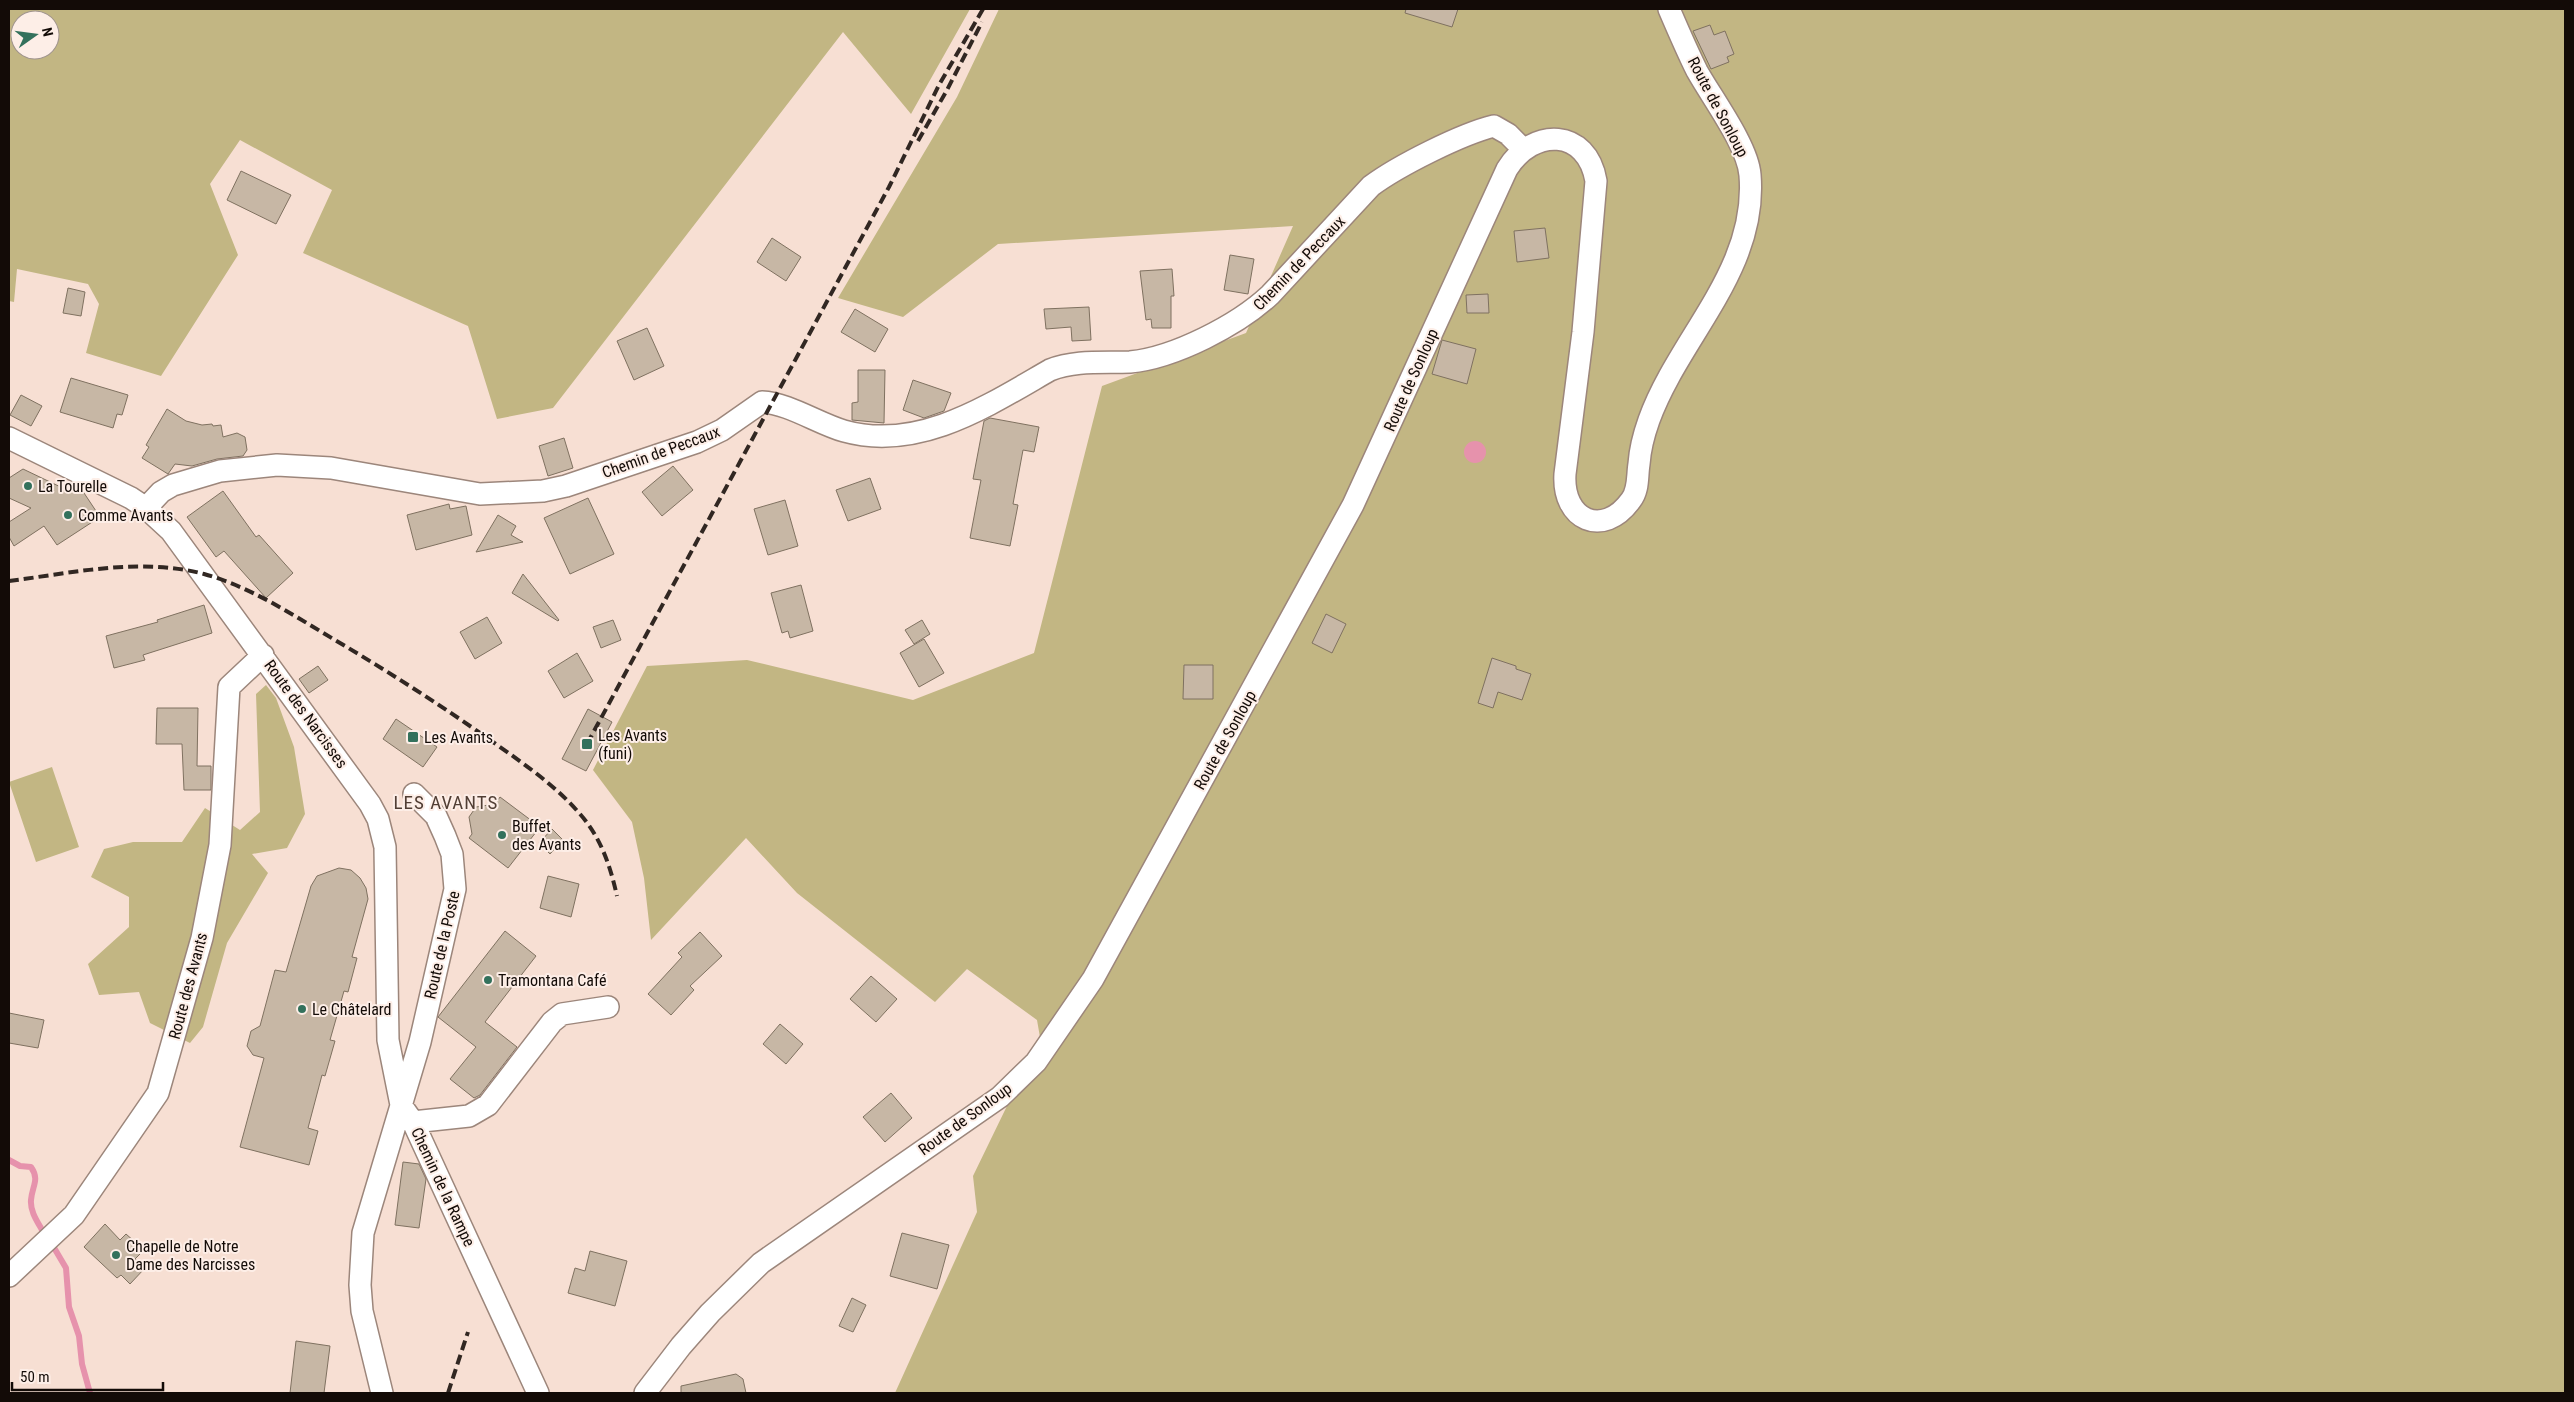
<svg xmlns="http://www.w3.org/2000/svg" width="2574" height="1402" font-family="'Roboto Condensed',sans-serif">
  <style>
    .green { fill: #c2b683; fill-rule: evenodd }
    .water { fill: #e692ac }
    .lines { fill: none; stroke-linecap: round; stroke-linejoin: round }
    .stream { stroke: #e692ac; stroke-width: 6 }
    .building { fill: #c7b7a5; stroke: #7f7160 }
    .minor-casing { stroke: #9c867b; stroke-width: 24 }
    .minor { stroke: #fff; stroke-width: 21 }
    .rail { stroke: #312722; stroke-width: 4; stroke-dasharray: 10 5; stroke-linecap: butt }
    .poi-dot { fill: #33715c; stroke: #fdeee7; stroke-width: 2 }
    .labels { text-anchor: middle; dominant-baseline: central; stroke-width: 4; stroke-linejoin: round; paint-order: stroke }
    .street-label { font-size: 16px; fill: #130b07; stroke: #fdeee7 }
    .poi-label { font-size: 16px; fill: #130b07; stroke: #fdeee7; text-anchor: start }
    .quarter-label { font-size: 19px; letter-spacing: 1px; fill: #513e34; stroke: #fdeee7 }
  </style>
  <rect width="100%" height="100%" fill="#f7dfd3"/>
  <!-- green -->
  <path class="green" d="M 9,9 L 970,9 L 911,114 L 843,32 L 553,408 L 497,419 L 468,326 L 303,253 L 332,190 L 240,140 L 210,184 L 238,255 L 161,376 L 86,353 L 99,304 L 88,284 L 17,269 L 14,302 L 9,301 ZM 20,20 L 50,20 L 50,50 L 20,50 Z
    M 999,9 L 2565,9 L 2565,1393 L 895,1393 L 977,1212 L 973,1176 L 1020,1079 L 1041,1043 L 1037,1020 L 967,969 L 935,1002 L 797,893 L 746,838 L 651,940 L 644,878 L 632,822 L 593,770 L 647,666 L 747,660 L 913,700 L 1034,653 L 1102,386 L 1246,333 L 1293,226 L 998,244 L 903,317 L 838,298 L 957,97 Z
    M 266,685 L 276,698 L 294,747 L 305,814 L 287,848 L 252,854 L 268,873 L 227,943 L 203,1027 L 190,1043 L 150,1023 L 139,992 L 99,995 L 88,964 L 129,927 L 129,897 L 91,877 L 104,849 L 133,842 L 182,842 L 205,808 L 240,830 L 260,812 L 256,694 Z
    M 52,767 L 79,847 L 36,862 L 9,782 Z"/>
  <!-- water -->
  <path class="water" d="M1464 452a11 11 0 1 1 22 0a11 11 0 1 1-22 0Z"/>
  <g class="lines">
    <!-- stream -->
    <path class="stream" d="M 9,1160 L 20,1166 L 31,1167 C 40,1180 32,1186 31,1200 C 30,1211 37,1221 42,1230
      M 53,1246 L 66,1268 L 69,1307 L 79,1336 L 82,1364 L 90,1393"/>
  </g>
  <!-- building -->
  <path class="building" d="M 1406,9 L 1458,9 L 1452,27 L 1405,13 Z
    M 1710,25 L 1714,35 L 1725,31 L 1734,54 L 1727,57 L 1729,62 L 1711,69 L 1693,31 Z
    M 241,171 L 291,195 L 276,224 L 227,200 Z
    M 1545,228 L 1549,258 L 1517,262 L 1514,231 Z
    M 772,238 L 801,257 L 786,281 L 757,262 Z
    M 1230,255 L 1254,259 L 1248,294 L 1224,290 Z
    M 1172,269 L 1174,296 L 1171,296 L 1171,328 L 1152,328 L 1151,319 L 1146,320 L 1140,271 Z
    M 68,288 L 85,292 L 81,316 L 63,313 Z
    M 1488,294 L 1489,313 L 1467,313 L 1466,295 Z
    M 1089,307 L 1091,340 L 1072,341 L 1071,327 L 1046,329 L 1044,309 Z
    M 855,309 L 888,329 L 875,352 L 841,332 Z
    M 647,328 L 664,366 L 634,380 L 617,341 Z
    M 1442,340 L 1476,349 L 1467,384 L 1432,374 Z
    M 858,370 L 885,370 L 884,423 L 852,420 L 852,403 L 858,402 Z
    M 71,378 L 128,395 L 122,415 L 117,414 L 113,428 L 60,412 Z
    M 913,380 L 951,393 L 944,411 L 924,418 L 903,410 Z
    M 21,395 L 42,406 L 31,426 L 10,415 Z
    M 167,409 L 186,421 L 202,425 L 212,424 L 213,426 L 221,425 L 223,437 L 237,433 L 245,437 L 247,450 L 243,456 L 217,459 L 192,466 L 175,464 L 168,474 L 142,458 L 149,447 L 146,445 Z
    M 990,418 L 1039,427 L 1034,452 L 1023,450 L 1013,504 L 1018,505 L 1010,546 L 970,538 L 981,480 L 973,479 L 984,421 Z
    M 564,438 L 573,468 L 548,476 L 539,446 Z
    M 673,466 L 693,490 L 662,516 L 642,492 Z
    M 23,469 L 71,492 L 80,487 L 100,517 L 57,545 L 44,526 L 14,546 L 9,537 L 9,522 L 31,508 L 9,498 L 9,478 Z
    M 870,478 L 881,509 L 848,521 L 836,490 Z
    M 223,491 L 256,537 L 259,535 L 293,573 L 266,598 L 224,551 L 216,557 L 187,517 Z
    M 588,498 L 614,554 L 570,574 L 544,518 Z
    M 785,500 L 798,546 L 768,555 L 754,509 Z
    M 449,504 L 450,509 L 466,506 L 472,535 L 416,550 L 407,515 Z
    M 498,515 L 516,526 L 511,535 L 523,542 L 476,552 Z
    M 523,574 L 559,620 L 558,621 L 512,593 Z
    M 801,585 L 813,631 L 790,638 L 788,631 L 782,633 L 771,593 Z
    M 204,605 L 212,633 L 143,655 L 145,660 L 114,668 L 106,636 L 158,622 L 157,620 Z
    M 1326,614 L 1346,624 L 1332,653 L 1312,643 Z
    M 487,617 L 502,643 L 475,659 L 460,632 Z
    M 613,620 L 621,640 L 601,648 L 593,627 Z
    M 922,620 L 930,634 L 914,644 L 905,630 Z
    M 924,639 L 944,673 L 919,687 L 900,653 Z
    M 577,653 L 593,681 L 564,698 L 548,671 Z
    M 1492,658 L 1516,666 L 1516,669 L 1531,674 L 1522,700 L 1498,692 L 1493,708 L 1478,703 Z
    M 1184,665 L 1213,665 L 1213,699 L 1183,699 Z
    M 318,666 L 328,680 L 309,693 L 299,679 Z
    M 157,708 L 198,708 L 197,766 L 211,766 L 211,790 L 184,790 L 182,744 L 156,744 Z
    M 588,709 L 612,722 L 586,771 L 562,759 Z
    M 396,719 L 437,747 L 423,767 L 383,739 Z
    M 500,797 L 540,827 L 508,868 L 469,838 L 472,834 L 469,817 L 476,807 L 495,804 Z
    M 552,829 L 563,840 L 550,854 L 539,843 Z
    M 339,868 L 351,870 L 360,878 L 366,888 L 368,899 L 352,957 L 357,958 L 348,992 L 344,991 L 330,1040 L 335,1041 L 325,1076 L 322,1075 L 308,1128 L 318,1131 L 309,1165 L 240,1147 L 264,1058 L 253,1055 L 247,1046 L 251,1031 L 260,1026 L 275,970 L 286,972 L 311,886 L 317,876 Z
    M 548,876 L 579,884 L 571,917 L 540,908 Z
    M 505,931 L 536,956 L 485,1022 L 517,1047 L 480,1095 L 474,1098 L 450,1079 L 476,1047 L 438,1017 Z
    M 700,932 L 722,956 L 690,986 L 694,990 L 671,1015 L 648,994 L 682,957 L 678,953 Z
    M 871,976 L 897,999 L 876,1022 L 850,999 Z
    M 9,1013 L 44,1020 L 38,1048 L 9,1043 Z
    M 780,1024 L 803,1044 L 786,1064 L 763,1044 Z
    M 891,1093 L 912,1118 L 885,1142 L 863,1117 Z
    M 403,1162 L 419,1164 L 426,1179 L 419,1228 L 395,1225 Z
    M 105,1224 L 120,1240 L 126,1234 L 144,1250 L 135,1259 L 145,1268 L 130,1284 L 121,1275 L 117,1278 L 84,1247 Z
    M 902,1233 L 949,1245 L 937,1289 L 890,1276 Z
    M 590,1251 L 627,1261 L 615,1306 L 568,1293 L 575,1268 L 585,1271 Z
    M 852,1298 L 866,1305 L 853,1332 L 839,1326 Z
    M 296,1341 L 330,1346 L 324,1393 L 290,1393 Z
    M 736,1374 L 743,1379 L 746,1393 L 681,1393 L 681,1386 Z"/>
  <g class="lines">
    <defs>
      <path id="minor" d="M 9,438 L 131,498 L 146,508 L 171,531 L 370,804 L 378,819 L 385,847 L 388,1040 L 401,1105 L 413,1122 L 538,1393
        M 146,508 L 161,492 L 173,485 L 220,471 L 277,465 L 331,468 L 480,494 L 543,491 L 566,486 L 697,442 L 722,430 L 762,402 C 788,403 819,424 844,431 C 919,452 989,405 1050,370 C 1075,360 1103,363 1130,362 C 1174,358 1238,325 1270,295 L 1371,186 C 1398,166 1461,134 1494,126 L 1508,134 L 1523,149
        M 413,1122 L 469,1116 L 488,1105 L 552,1022 L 562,1014 L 608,1007
        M 9,1276 L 74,1215 L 158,1093 L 202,938 L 220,845 L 229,687 L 263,655
        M 382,1393 L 362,1311 L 360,1285 L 363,1233 L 420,1042 L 455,889 L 452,854 L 445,836 L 436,816 L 414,794
        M 645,1393 L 681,1346 L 710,1313 L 761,1263 L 1000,1097 L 1036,1062 L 1093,979 L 1353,505 L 1507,169 C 1533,127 1587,128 1596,181 L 1583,332 L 1565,474 C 1562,520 1603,539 1631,500 C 1639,490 1637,476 1639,464 C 1640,449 1644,434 1649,420 C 1679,337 1758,270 1750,175 C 1748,146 1712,98 1697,71 C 1687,51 1678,30 1669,9"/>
    </defs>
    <!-- minor casing -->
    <use href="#minor" class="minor-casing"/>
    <!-- minor -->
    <use href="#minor" class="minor"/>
    <!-- rail -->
    <path class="rail" d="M 918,141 L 947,90 L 982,22
      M 9,581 C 72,573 141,557 204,574 C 251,587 293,615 335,640 C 389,672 442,706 493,742 C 524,764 555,785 580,814 C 601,838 610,865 617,896
      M 587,744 L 889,187 L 939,85 L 983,9
      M 448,1393 L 468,1332"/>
  </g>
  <!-- markers -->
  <g class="poi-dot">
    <circle cx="28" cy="486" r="5"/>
    <circle cx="68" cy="515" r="5"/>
    <rect x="407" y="731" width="12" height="12" rx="2.5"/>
    <rect x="581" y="738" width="12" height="12" rx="2.5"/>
    <circle cx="502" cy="835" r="5"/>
    <circle cx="488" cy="980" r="5"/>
    <circle cx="302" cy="1009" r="5"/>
    <circle cx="116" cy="1255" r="5"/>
  </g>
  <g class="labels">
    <!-- street labels -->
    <g class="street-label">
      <text transform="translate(1718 107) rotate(62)">Route de Sonloup</text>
      <text transform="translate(1299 263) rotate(-46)">Chemin de Peccaux</text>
      <text transform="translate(1411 380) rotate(-66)">Route de Sonloup</text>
      <text transform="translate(661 452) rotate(-20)">Chemin de Peccaux</text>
      <text transform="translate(306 714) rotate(54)">Route des Narcisses</text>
      <text transform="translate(1225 740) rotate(-61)">Route de Sonloup</text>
      <text transform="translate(442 945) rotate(-77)">Route de la Poste</text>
      <text transform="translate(188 986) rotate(-75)">Route des Avants</text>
      <text transform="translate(965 1119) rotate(-36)">Route de Sonloup</text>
      <text transform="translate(443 1187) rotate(65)">Chemin de la Rampe</text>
    </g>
    <!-- poi labels -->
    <g class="poi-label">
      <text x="38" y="486">La Tourelle</text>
      <text x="78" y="515">Comme Avants</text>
      <text x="598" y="735">Les Avants<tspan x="598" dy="18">(funi)</tspan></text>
      <text x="424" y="737">Les Avants</text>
      <text x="512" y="826">Buffet<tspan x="512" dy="18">des Avants</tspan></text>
      <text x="498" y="980">Tramontana Café</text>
      <text x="312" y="1009">Le Châtelard</text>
      <text x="126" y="1246">Chapelle de Notre<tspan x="126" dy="18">Dame des Narcisses</tspan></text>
    </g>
    <!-- quarter labels -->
    <g class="quarter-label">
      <text x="446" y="802">LES AVANTS</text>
    </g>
  </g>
  <!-- border -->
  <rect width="2574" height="1402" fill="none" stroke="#130b07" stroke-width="20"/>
  <!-- north arrow -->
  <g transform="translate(35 35) rotate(76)"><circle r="24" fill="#fdeee7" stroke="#9f938d"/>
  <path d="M0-4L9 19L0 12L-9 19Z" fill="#33715c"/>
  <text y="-8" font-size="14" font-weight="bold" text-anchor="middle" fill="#130b07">N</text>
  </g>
  <!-- scale -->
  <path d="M12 1382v8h151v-8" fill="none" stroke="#130b07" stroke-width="2.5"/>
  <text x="20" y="1382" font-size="15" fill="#130b07" stroke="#fdeee7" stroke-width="4" paint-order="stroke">50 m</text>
</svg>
